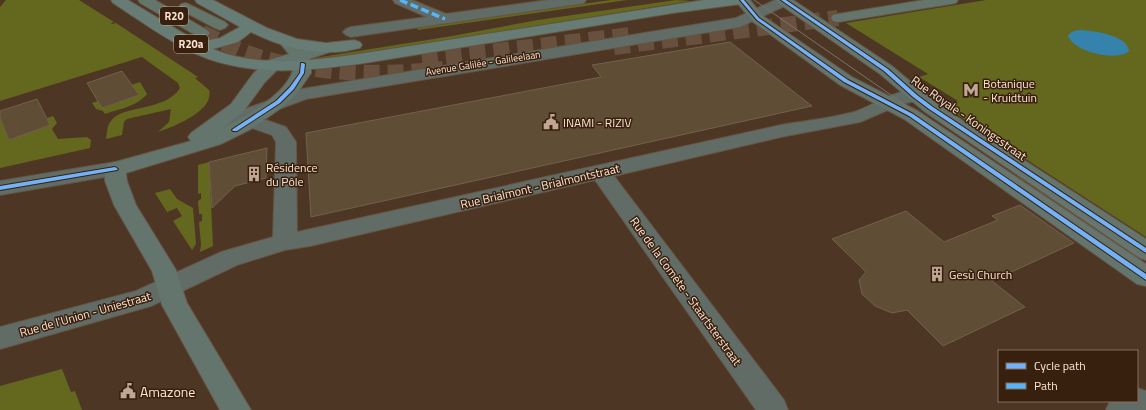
<svg xmlns="http://www.w3.org/2000/svg" width="1146" height="410" font-family="'Titillium Web',sans-serif">
  <style>
    .green { fill: #63681e }
    .water { fill: #3583ad }
    .building { fill: #5f4d36; stroke: #73614c }
    .lines { fill: none; stroke-linecap: round; stroke-linejoin: round }
    .highway-tunnel { stroke: #68503e; stroke-width: 16; stroke-dasharray: 16 8; stroke-linecap: butt }
    .street-casing { stroke: #665343; stroke-width: 2 }
    .secondary-casing { stroke: #665343; stroke-width: 2 }
    .primary-casing { stroke: #665343; stroke-width: 2 }
    .highway-casing { stroke: #665343; stroke-width: 2 }
    .street { fill: #606c65; fill-rule: evenodd }
    .secondary { fill: #64756d; fill-rule: evenodd }
    .primary { fill: #677c74; fill-rule: evenodd }
    .highway { fill: #64766b; fill-rule: evenodd }
    .tram { stroke: #78746a; stroke-width: 1 }
    .quiet { stroke: #56b5f8; stroke-width: 3.5; stroke-dasharray: 8 3.5; stroke-linecap: butt }
    .cycleway-casing { stroke: #38200e; stroke-width: 2 }
    .cycleway { fill: #73b2f8; fill-rule: evenodd }
    .labels { text-anchor: middle; dominant-baseline: central; stroke-width: 3; stroke-linejoin: round; paint-order: stroke }
    .far-street-label { font-size: 10px; fill: #fee4d2; stroke: #38200e }
    .shield { fill: #38200e; stroke: #c3a997; stroke-width: 1 }
    .shield-label { font-size: 11px; font-weight: bold; fill: #fee4d2 }
    .poi-label { font-size: 12px; fill: #fee4d2; stroke: #38200e; text-anchor: start }
    .street-label { font-size: 12px; fill: #fee4d2; stroke: #38200e }
    .near-poi-label { font-size: 14px; fill: #fee4d2; stroke: #38200e; text-anchor: start }
  </style>
  <rect width="100%" height="100%" fill="#4d3624"/>
  <!-- green -->
  <path class="green" d="M 6,0 L 79,0 L 114,22 L 111,23 L 112,24 L 116,23 L 198,77 L 195,78 L 209,90 C 215,111 173,127 158,132 L 169,122 L 171,109 L 127,119 L 124,122 L 122,135 L 106,139 C 107,133 107,125 111,121 C 123,104 165,112 180,88 L 178,83 L 142,57 L 0,101 L 0,7 Z
    M 611,0 L 627,0 L 418,30 L 417,28 L 409,28 Z
    M 676,0 L 691,1 L 340,57 L 315,58 L 452,36 L 538,20 Z
    M 986,0 L 1146,0 L 1146,237 L 944,106 L 958,101 L 919,77 L 928,74 L 846,23 Z
    M 140,82 L 147,94 C 138,106 119,109 105,114 L 103,111 L 96,109 L 92,103 L 98,101 L 103,108 L 139,95 L 131,85 Z
    M 53,116 L 57,123 L 52,129 L 58,139 L 87,137 L 91,140 L 90,148 L 0,168 L 0,118 L 9,140 L 50,125 L 47,118 Z
    M 209,162 L 213,246 L 200,252 L 201,244 L 199,222 L 202,221 L 202,214 L 199,214 L 198,201 L 201,199 L 201,193 L 198,194 L 198,165 Z
    M 170,189 L 177,199 L 193,208 L 196,244 L 192,250 L 173,221 L 182,216 L 177,208 L 167,212 L 155,193 Z
    M 62,369 L 71,392 L 75,391 L 82,410 L 0,410 L 0,386 Z"/>
  <!-- water -->
  <path class="water" d="M 1081,30 C 1094,31 1127,35 1129,51 C 1117,62 1074,52 1068,36 C 1071,31 1076,30 1081,30 Z"/>
  <!-- building -->
  <path class="building" d="M 730,42 L 812,106 L 311,217 L 306,133 L 601,77 L 592,65 Z
    M 122,71 L 139,95 L 102,108 L 87,83 Z
    M 37,99 L 50,125 L 9,140 L 0,118 L 0,111 Z
    M 267,148 L 266,178 L 235,186 L 212,208 L 209,162 Z
    M 1020,205 L 1074,243 L 992,281 L 1025,307 L 943,346 L 907,310 L 892,313 L 875,306 L 862,294 L 859,280 L 866,272 L 832,239 L 906,211 L 944,242 L 998,220 L 992,216 Z"/>
  <g class="lines">
    <!-- highway-tunnel -->
    <path class="highway-tunnel" d="M 202,33 C 217,39 231,47 247,53 C 309,75 378,76 443,69
      M 614,47 L 838,18
      M 422,60 L 630,35"/>
    <defs>
      <path id="street" d="M 393,0 L 412,0 L 446,14 L 548,0 L 586,0 L 584,3 L 579,4 L 351,37 L 346,35 L 343,32 L 346,29 L 351,27 L 427,17 L 395,3 Z
        M 775,0 L 791,1 L 789,4 L 740,27 L 306,99 L 257,117 L 286,127 L 296,142 L 297,232 L 781,125 C 805,121 831,118 854,112 C 876,105 897,86 921,92 L 924,96 L 921,100 L 902,104 L 860,122 L 781,137 L 614,176 L 784,400 L 788,410 L 756,410 L 595,180 L 310,246 L 285,250 L 237,265 L 151,306 L 0,349 L 0,327 L 136,291 L 221,252 L 273,237 L 276,142 L 272,135 L 243,125 L 242,123 L 215,132 L 208,130 L 205,126 L 208,122 L 302,89 L 736,18 Z
        M 115,162 L 122,164 L 125,169 L 122,174 L 0,195 L 0,181 Z
        M 1137,388 L 1146,391 L 1146,410 L 1106,410 L 1110,401 L 1137,401 Z"/>
      <path id="secondary" d="M 735,0 L 750,0 L 763,16 L 852,77 L 918,111 L 1146,264 L 1146,286 L 1137,284 L 904,119 L 840,85 L 753,22 Z
        M 776,0 L 793,0 L 892,66 L 937,104 L 1146,239 L 1146,260 L 1138,257 L 925,112 L 880,74 L 778,3 Z
        M 287,37 L 293,39 L 303,50 L 327,43 L 333,45 L 335,48 L 333,51 L 309,59 L 311,64 L 311,73 L 298,92 L 284,106 L 251,129 L 221,144 L 126,173 L 127,181 L 136,205 L 176,270 L 187,303 L 251,410 L 220,410 L 162,305 L 152,271 L 114,205 L 105,181 L 105,169 L 108,164 L 191,141 L 188,137 L 191,133 L 231,104 L 253,74 L 266,61 L 289,54 L 279,42 L 281,39 ZM 294,63 C 294,91 243,118 221,129 L 243,112 L 265,82 L 278,69 Z"/>
      <path id="primary" d="M 111,0 L 128,0 L 198,42 L 220,38 L 240,27 L 197,3 L 195,0 L 213,0 L 267,28 L 297,39 L 326,43 L 354,40 L 360,42 L 362,45 L 360,48 C 323,58 285,49 251,32 L 238,42 L 213,49 C 261,69 316,60 365,53 L 704,0 L 748,0 L 746,3 L 741,4 L 673,13 L 365,63 C 308,71 248,78 194,53 C 165,39 139,20 113,3 Z"/>
      <path id="highway" d="M 138,0 L 155,0 L 207,30 L 210,33 L 207,36 L 202,38 L 197,36 L 140,3 Z
        M 924,0 L 958,0 L 956,3 L 951,4 L 838,22 L 833,21 L 831,18 L 833,15 L 838,14 Z
        M 186,3 L 225,22 L 228,25 L 225,28 L 220,30 L 215,28 L 181,10 L 179,7 L 181,4 Z"/>
    </defs>
    <!-- street casing -->
    <use href="#street" class="street-casing"/>
    <!-- secondary casing -->
    <use href="#secondary" class="secondary-casing"/>
    <!-- primary casing -->
    <use href="#primary" class="primary-casing"/>
    <!-- highway casing -->
    <use href="#highway" class="highway-casing"/>
    <!-- street -->
    <use href="#street" class="street"/>
    <!-- secondary -->
    <use href="#secondary" class="secondary"/>
    <!-- primary -->
    <use href="#primary" class="primary"/>
    <!-- highway -->
    <use href="#highway" class="highway"/>
    <!-- tram -->
    <path class="tram" d="M 754,0 L 917,113 L 1146,268
      M 942,122 L 1146,260"/>
    <!-- quiet -->
    <path class="quiet" d="M 400,0 L 445,19"/>
    <defs>
      <path id="cycleway" d="M 740,0 L 744,0 L 759,18 L 848,80 L 913,114 L 1146,274 L 1146,280 L 909,116 L 844,82 L 757,20 Z
        M 781,0 L 786,0 L 888,69 L 917,95 L 933,107 L 1146,248 L 1146,253 L 929,109 L 913,97 L 884,71 Z
        M 301,63 L 303,63 L 305,64 L 304,73 L 294,89 L 280,103 L 237,131 L 233,131 L 232,130 L 233,129 L 276,101 L 290,87 L 300,73 Z
        M 115,167 L 118,169 L 117,170 L 0,190 L 0,186 Z"/>
    </defs>
    <!-- cycleway casing -->
    <use href="#cycleway" class="cycleway-casing"/>
    <!-- cycleway -->
    <use href="#cycleway" class="cycleway"/>
  </g>
  <!-- icons -->
  <defs>
    <symbol id="metro-bare" viewBox="-9 -9 18 18"><path d="M-5.5 5V-5H-3L0 0L3-5H5.5V5H3V-.5L0 4L-3-.5V5Z" fill="#c0a795" stroke="#38200e" stroke-width="2.5" paint-order="stroke"/></symbol>
    <symbol id="civic-bare" viewBox="-9 -9 18 18"><path d="M-.6-6.5H3V-4.5H.6V-3L4-1V1h2V6H-6V1h2V-1L-.6-3ZM-1.2 2.5V6h2.4V2.5Z" fill="#c0a795" stroke="#38200e" stroke-width="2.5" paint-order="stroke"/></symbol>
    <symbol id="building-bare" viewBox="-9 -9 18 18"><path d="M-4-6H4V6H1V3H-1V6H-4ZM-2.5-4.3h1.7v1.8h-1.7ZM.8-4.3h1.7v1.8H.8ZM-2.5-1h1.7V.8h-1.7ZM.8-1h1.7V.8H.8Z" fill="#c0a795" stroke="#38200e" stroke-width="2.5" paint-order="stroke"/></symbol>
  </defs>
  <g fill-rule="evenodd">
    <use href="#metro-bare" x="960" y="79" width="22" height="22"/>
    <use href="#civic-bare" x="540" y="111" width="22" height="22"/>
    <use href="#building-bare" x="243" y="163" width="22" height="22"/>
    <use href="#building-bare" x="926" y="263" width="22" height="22"/>
    <use href="#civic-bare" x="117" y="380" width="22" height="22"/>
  </g>
  <g class="labels">
    <!-- far-street labels -->
    <g class="far-street-label">
      <text transform="translate(483 63) rotate(-9)">Avenue Galilée - Galileelaan</text>
    </g>
    <!-- shield labels -->
    <g class="shield">
      <rect x="160" y="7" width="28" height="18" rx="3"/>
      <rect x="174" y="35" width="34" height="18" rx="3"/>
    </g>
    <g class="shield-label">
      <text x="174" y="16">R20</text>
      <text x="191" y="44">R20a</text>
    </g>
    <!-- poi labels -->
    <g class="poi-label">
      <text x="983" y="83">Botanique<tspan x="983" dy="14">- Kruidtuin</tspan></text>
      <text x="563" y="122">INAMI - RIZIV</text>
      <text x="266" y="167">Résidence<tspan x="266" dy="14">du Pôle</tspan></text>
      <text x="949" y="274">Gesù Church</text>
    </g>
    <!-- street labels -->
    <g class="street-label">
      <text transform="translate(969 118) rotate(35)">Rue Royale - Koningsstraat</text>
      <text transform="translate(540 186) rotate(-13)">Rue Brialmont - Brialmontstraat</text>
      <text transform="translate(686 291) rotate(54)">Rue de la Comète - Staartsterstraat</text>
      <text transform="translate(85 314) rotate(-16)">Rue de l'Union - Uniestraat</text>
    </g>
    <!-- near-poi labels -->
    <g class="near-poi-label">
      <text x="140" y="391">Amazone</text>
    </g>
  </g>
  <!-- legend -->
  <rect x="998" y="350" width="140" height="52" fill="#38200e" stroke="#876e5c"/>
  <rect x="1006" y="363" width="20" height="6" fill="#73b2f8" stroke="#876e5c"/>
  <text x="1034" y="370" font-size="12" fill="#fee4d2">Cycle path</text>
  <rect x="1006" y="383" width="20" height="6" fill="#56b5f8" stroke="#876e5c"/>
  <text x="1034" y="390" font-size="12" fill="#fee4d2">Path</text>
</svg>
